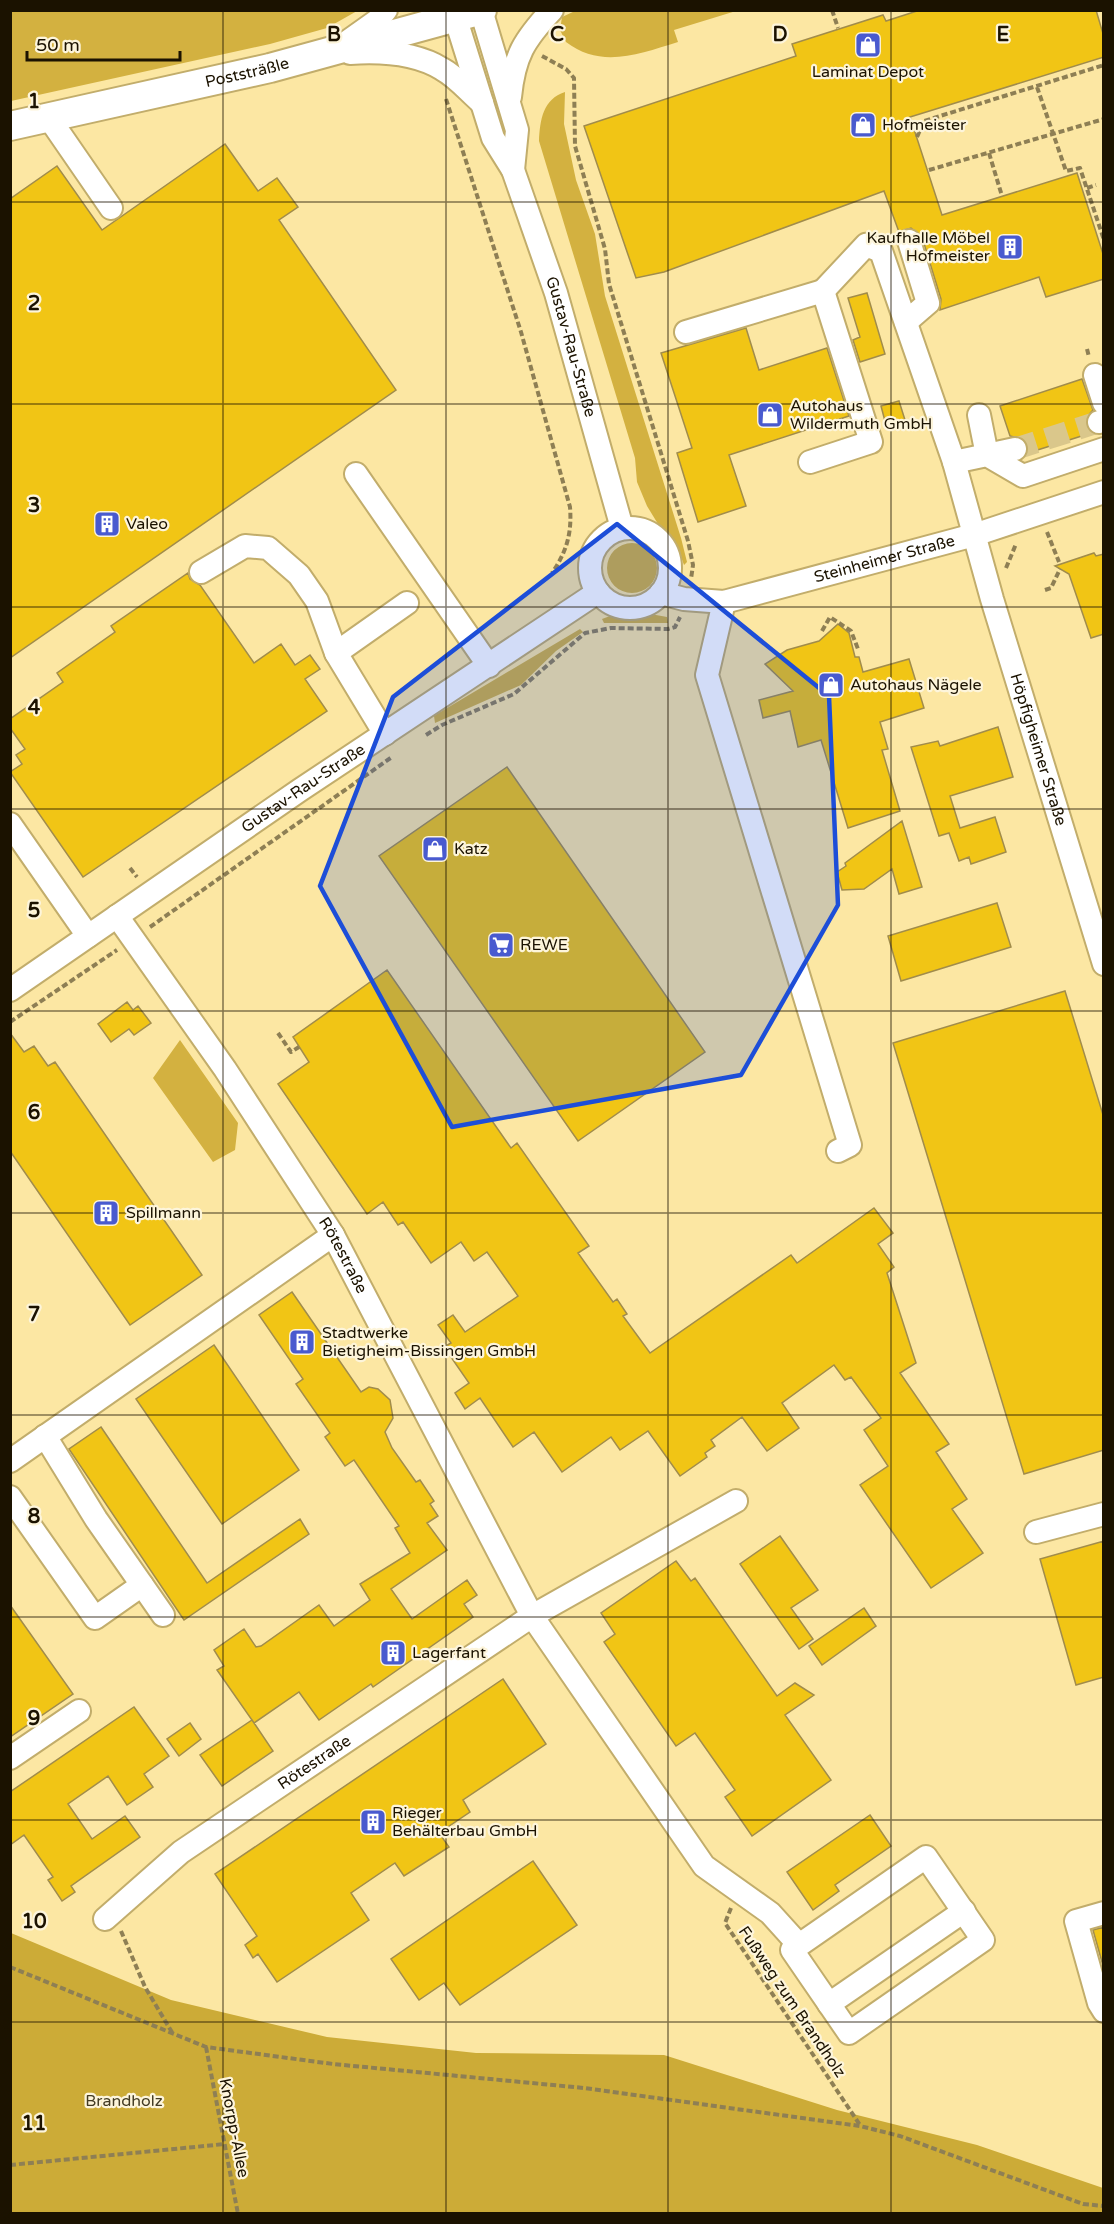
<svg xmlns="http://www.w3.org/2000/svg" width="1114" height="2224" font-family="'Varela Round',sans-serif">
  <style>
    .green { fill: #d3b140 }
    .forest { fill: #ccab37 }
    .building { fill: #f1c515; stroke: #a18c4b; stroke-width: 1.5 }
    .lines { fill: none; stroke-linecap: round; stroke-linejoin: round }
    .minor-tunnel { stroke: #dac78b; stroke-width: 22; stroke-dasharray: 22 11; stroke-linecap: butt }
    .minor-casing { stroke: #c2ad6b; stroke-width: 26 }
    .major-casing { stroke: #c2ad6b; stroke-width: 32 }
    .path { stroke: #8e7f54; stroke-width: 4; stroke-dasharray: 6 3; stroke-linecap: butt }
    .minor { stroke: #fff; stroke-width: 22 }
    .major { stroke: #fff; stroke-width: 28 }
    .marked { fill: #1d4ed8; fill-opacity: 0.2; stroke: #1d4ed8; stroke-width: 4.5; stroke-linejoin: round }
    .grid { fill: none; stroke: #1b1200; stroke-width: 1.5; stroke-opacity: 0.55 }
    .labels { text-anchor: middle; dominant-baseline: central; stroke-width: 4.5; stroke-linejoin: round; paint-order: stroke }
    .poi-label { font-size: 16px; fill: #1b1200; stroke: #fdf5db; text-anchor: start }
    .street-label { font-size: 16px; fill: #1b1200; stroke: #fdf5db }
    .park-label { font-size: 16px; fill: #433b23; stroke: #fdf5db }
    .grid-label { font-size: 20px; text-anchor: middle; font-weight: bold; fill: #1b1200; stroke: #fdf5db; stroke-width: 4.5; stroke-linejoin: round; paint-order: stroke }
  </style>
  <rect width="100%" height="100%" fill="#fce7a3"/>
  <!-- green -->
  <path class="green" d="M 10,11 L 11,10 L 357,11 L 327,28 L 270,44 L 11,101 Z
    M 575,11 L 575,10 L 736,11 L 674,30 L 678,42 C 639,54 601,69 566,42 L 560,30 L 562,17 Z
    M 565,92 L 564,124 L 576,180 L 595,234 L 605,296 L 681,538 L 687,562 L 684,565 L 676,543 L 658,524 L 647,506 L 637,482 L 635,458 L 539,141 C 540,120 543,99 565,92 Z
    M607 568a25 25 0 1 1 50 0a25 25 0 1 1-50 0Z
    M 656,615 L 667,617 L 668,623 L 604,623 L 602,619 L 610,616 Z
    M 580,629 L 583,632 L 556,651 L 521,685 L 435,723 L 434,716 L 437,714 Z
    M 180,1040 L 238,1123 L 235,1150 L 213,1162 L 153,1078 Z"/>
  <!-- forest -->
  <path class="forest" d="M 11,1933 L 171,2000 L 327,2037 L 476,2053 L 664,2055 L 837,2110 L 977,2145 L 1103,2188 L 1103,2213 L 11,2213 Z"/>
  <!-- building -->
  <path class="building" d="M 920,10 L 1096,10 L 1104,37 L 1104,57 L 910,117 L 942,215 L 1077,173 L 1104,257 L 1104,279 L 1046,297 L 1039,277 L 940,310 L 941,299 L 922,237 L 911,228 L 899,232 L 884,191 L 664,272 L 636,278 L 584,126 L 796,56 L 792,44 L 883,15 L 886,21 Z
    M 225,144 L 258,191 L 277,178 L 298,207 L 279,220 L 396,390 L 10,658 L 10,199 L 57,166 L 102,230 Z
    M 867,293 L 885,354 L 860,362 L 853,340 L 860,337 L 848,298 Z
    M 746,328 L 759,370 L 827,348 L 849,416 L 729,455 L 746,506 L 698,522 L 677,453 L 692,448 L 661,353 Z
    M 1082,379 L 1093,410 L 1086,418 L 1086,425 L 1091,433 L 1028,453 L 1025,440 L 1010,436 L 1000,406 Z
    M 899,401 L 905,420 L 886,425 L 881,406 Z
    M 1094,553 L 1096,556 L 1104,554 L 1104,634 L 1091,638 L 1069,574 L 1055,566 Z
    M 188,573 L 190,579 L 200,585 L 254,663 L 281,644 L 295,665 L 310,655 L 320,669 L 305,679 L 327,711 L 83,877 L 10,772 L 22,764 L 16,755 L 25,749 L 10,728 L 10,719 L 63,682 L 57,673 L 115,632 L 111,626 Z
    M 838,624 L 849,633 L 855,657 L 859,657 L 863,672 L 909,659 L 924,708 L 880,722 L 888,749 L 882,750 L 900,811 L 848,828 L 821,740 L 798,747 L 790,711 L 763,718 L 759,700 L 793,691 L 765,664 L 787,650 L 819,641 Z
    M 998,727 L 1013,777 L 950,796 L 960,828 L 995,817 L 1006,852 L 971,864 L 969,857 L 959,861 L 949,833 L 939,836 L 911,747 L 938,741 L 940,746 Z
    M 507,767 L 705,1052 L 578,1141 L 379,856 Z
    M 902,821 L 922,887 L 899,894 L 892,869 L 864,889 L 842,890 L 837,872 L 846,866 L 845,863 Z
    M 997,903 L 1011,947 L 901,981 L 888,936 Z
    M 387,970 L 511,1148 L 517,1143 L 589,1246 L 578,1253 L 613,1302 L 617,1299 L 627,1314 L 623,1316 L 650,1353 L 791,1255 L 797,1263 L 874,1208 L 893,1233 L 878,1244 L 894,1267 L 887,1273 L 916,1363 L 900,1373 L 949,1444 L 936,1452 L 967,1499 L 952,1509 L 983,1553 L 931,1588 L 860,1485 L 888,1466 L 864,1430 L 881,1418 L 851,1377 L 845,1380 L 834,1365 L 782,1403 L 799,1428 L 767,1451 L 742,1417 L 711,1440 L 715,1446 L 705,1453 L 707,1457 L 680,1476 L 648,1431 L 620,1450 L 611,1437 L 562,1472 L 534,1432 L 513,1447 L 480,1398 L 465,1409 L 455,1393 L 469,1383 L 444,1347 L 451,1343 L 438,1325 L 453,1315 L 465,1332 L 518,1296 L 487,1252 L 474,1261 L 461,1242 L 431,1263 L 403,1222 L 398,1225 L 383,1202 L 367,1214 L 278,1084 L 309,1062 L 293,1037 Z
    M 1065,991 L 1104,1118 L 1104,1450 L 1024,1474 L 893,1043 Z
    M 127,1002 L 133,1010 L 138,1006 L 151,1023 L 134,1035 L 129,1029 L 111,1042 L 98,1024 Z
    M 10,1033 L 24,1052 L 34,1046 L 48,1066 L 55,1062 L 202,1275 L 130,1325 L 10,1151 Z
    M 292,1292 L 361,1392 L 369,1387 L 378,1389 L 390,1400 L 393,1418 L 385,1432 L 392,1448 L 416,1482 L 420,1480 L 434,1501 L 430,1504 L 438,1516 L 427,1523 L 447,1550 L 391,1589 L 412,1619 L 467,1580 L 477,1595 L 464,1604 L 473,1617 L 373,1687 L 371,1684 L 319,1720 L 299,1692 L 254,1723 L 217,1670 L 224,1666 L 214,1650 L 244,1629 L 256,1647 L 261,1646 L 319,1605 L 334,1626 L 370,1600 L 360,1584 L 410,1553 L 395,1528 L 399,1526 L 354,1460 L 345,1466 L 325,1437 L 330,1433 L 296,1384 L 303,1379 L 259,1315 Z
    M 214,1345 L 299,1470 L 222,1524 L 136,1399 Z
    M 101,1427 L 207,1583 L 300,1519 L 309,1534 L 184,1620 L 69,1449 Z
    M 780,1536 L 818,1590 L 791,1608 L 813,1639 L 799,1649 L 740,1564 Z
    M 1104,1541 L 1104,1677 L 1076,1685 L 1040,1559 Z
    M 676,1561 L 691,1581 L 695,1578 L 777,1696 L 795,1683 L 814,1695 L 785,1715 L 831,1780 L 752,1836 L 725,1797 L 735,1790 L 695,1733 L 676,1746 L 604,1642 L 615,1634 L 601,1613 Z
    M 10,1605 L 73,1694 L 10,1737 Z
    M 864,1608 L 876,1626 L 822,1665 L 809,1646 Z
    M 503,1679 L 546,1744 L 463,1800 L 470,1812 L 439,1833 L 449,1847 L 404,1876 L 395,1863 L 351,1893 L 369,1920 L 277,1982 L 258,1954 L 253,1958 L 245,1945 L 257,1936 L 215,1874 Z
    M 134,1707 L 169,1756 L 144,1774 L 153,1787 L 127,1805 L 108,1776 L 68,1804 L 92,1839 L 125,1816 L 140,1837 L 71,1886 L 75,1892 L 62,1901 L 48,1880 L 53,1877 L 24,1835 L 10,1845 L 10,1792 Z
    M 252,1720 L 273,1751 L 222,1786 L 200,1755 Z
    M 190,1723 L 201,1739 L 179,1756 L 167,1739 Z
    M 870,1815 L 891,1846 L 835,1885 L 839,1891 L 813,1910 L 787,1872 Z
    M 533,1861 L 577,1925 L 460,2005 L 444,1983 L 419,2000 L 391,1959 Z
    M 1104,1927 L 1104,1969 L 1093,1930 Z"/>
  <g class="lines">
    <!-- minor-tunnel -->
    <path class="minor-tunnel" d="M 1015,449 L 1099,422"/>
    <defs>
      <g id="minor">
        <path id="s1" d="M 453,10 L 493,138 L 513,170 L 556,293 L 622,528"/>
        <path d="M 481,10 L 517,130 L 513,170"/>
        <path d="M 347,42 L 378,20 L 386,10"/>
        <path d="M 350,53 C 380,51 416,53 442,69 C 457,77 469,92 482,103"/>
        <path d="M 510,97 C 514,56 524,40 552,10"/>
        <path d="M 49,118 L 111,208"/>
        <path id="s2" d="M 823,291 L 866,245 L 881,251 L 954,462 L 992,599 L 1104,964"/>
        <path d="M 906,322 L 928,303 L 909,241"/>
        <path d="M 686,332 L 823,291 L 871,442 L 810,462"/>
        <path d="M 1095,375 L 1104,403"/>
        <path d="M 979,415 L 987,455 L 1015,449"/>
        <path d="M 1099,422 L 1104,421"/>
        <path d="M 954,462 L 987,455 L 1023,476 L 1104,449"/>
        <path d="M 356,474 L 489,666"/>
        <circle cx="630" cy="568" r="40"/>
        <path d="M 201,572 L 245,546 L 268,548 L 299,575 L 317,601 L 336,653"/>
        <path id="s3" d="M 661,593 L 684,599 L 724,602 L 974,535 L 1104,492"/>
        <path d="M 724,602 L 707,675 L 850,1145 L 838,1151"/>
        <path d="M 385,734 L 336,653 L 407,603"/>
        <path d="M 10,824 L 88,936"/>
        <path id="s4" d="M 117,916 L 225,1069 L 333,1235 L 532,1616 L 704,1866 L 770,1913 L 799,1945"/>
        <path id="s5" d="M 10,990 L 300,790 L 598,592"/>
        <path d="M 45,1436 L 96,1519 L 163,1615"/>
        <path d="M 10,1461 L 333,1235"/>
        <path d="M 10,1497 L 95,1618 L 142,1585"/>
        <path d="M 1036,1532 L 1104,1514"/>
        <path d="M 10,1758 L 79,1711"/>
        <path d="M 926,1857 L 983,1940 L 849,2033 L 792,1950 Z"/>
        <path d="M 1104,1913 L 1076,1921 L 1099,2003 L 1104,2011"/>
        <path id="s6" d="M 105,1919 L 181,1852 L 532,1616 L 736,1501"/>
        <path d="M 829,2004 L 964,1911"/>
      </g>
      <g id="major">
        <path id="s7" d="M 10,126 L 270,68 L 482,10"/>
      </g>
    </defs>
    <!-- minor casing -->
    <use href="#minor" class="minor-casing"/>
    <!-- major casing -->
    <use href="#major" class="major-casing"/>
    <!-- path -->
    <path class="path" d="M 832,10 L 838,28
      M 542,56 L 566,69 L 574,78 L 575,146 L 605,249 L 609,284 L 688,541 L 693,565 L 691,579
      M 1037,87 L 1066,171 L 1080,168 L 1104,240
      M 446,99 L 521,332 L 570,507 C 572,533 567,551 552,573
      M 917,137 L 924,121 L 1104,65
      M 989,153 L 1002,196
      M 929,170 L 1104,119
      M 1087,188 L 1096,185
      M 1087,349 L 1089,357
      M 1047,532 L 1059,562
      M 1006,568 L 1016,544
      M 1045,590 L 1051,588 L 1060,569
      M 822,631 L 830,617 L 851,631 L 858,649
      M 426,735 L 442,725 L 514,694 L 585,633 L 611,628 L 668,629 L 675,627 L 680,617
      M 130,868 L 137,877
      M 150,927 L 392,757
      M 10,1022 L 117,950
      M 278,1033 L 291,1052 L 299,1047
      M 731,1908 L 725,1923 L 860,2125
      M 121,1931 L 145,1987 L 173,2034
      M 10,1967 L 206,2047 L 333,2064 L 584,2088 L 860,2126 L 900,2136 L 1083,2204 L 1104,2206
      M 206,2047 L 238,2214
      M 10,2165 L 225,2144"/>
    <!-- minor -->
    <use href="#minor" class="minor"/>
    <!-- major -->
    <use href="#major" class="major"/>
  </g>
  <!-- marked area -->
  <path class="marked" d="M 617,524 L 829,696 L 838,905 L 741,1075 L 452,1127 L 320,886 L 393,697 Z"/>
  <!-- grid -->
  <path class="grid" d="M 223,10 L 223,2214M 446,10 L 446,2214M 668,10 L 668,2214M 891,10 L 891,2214M 10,202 L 1104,202M 10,404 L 1104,404M 10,607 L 1104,607M 10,809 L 1104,809M 10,1011 L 1104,1011M 10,1213 L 1104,1213M 10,1415 L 1104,1415M 10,1617 L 1104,1617M 10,1820 L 1104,1820M 10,2022 L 1104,2022"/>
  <!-- icons -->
  <defs>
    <symbol id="shop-square" viewBox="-11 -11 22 22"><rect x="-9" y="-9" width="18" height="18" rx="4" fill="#495acf" stroke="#fdf5db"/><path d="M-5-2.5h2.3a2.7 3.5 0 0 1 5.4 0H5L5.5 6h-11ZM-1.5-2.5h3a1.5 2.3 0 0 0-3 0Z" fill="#fff"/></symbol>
    <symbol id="building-square" viewBox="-11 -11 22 22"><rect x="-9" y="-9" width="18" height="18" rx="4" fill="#495acf" stroke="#fdf5db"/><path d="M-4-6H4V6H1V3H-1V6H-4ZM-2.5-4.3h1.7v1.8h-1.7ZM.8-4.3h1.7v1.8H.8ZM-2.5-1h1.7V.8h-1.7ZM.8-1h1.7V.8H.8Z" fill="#fff"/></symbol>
    <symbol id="supermarket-square" viewBox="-11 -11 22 22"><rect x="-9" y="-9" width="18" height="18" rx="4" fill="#495acf" stroke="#fdf5db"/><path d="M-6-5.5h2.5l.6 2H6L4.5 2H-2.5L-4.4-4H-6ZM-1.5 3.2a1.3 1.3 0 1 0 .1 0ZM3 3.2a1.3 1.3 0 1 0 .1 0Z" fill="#fff"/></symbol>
  </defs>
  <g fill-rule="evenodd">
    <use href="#shop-square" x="853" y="30" width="30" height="30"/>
    <use href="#shop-square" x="848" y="110" width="30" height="30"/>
    <use href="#building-square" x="995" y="232" width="30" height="30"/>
    <use href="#shop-square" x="755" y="400" width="30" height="30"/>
    <use href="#building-square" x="92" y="509" width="30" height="30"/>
    <use href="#shop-square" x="816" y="670" width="30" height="30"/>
    <use href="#shop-square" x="420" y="834" width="30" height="30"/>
    <use href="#supermarket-square" x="486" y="930" width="30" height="30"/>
    <use href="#building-square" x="91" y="1198" width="30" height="30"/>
    <use href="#building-square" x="287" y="1327" width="30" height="30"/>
    <use href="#building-square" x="378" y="1638" width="30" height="30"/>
    <use href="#building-square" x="358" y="1807" width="30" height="30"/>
  </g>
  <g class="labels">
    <!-- poi labels -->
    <g class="poi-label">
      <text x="868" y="72" text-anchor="middle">Laminat Depot</text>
      <text x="882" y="125">Hofmeister</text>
      <text x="990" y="238" text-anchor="end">Kaufhalle Möbel<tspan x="990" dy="18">Hofmeister</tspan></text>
      <text x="790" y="406">Autohaus<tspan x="790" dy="18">Wildermuth GmbH</tspan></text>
      <text x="126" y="524">Valeo</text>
      <text x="850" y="685">Autohaus Nägele</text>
      <text x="454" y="849">Katz</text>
      <text x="520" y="945">REWE</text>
      <text x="126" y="1213">Spillmann</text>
      <text x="322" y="1333">Stadtwerke<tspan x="322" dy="18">Bietigheim-Bissingen GmbH</tspan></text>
      <text x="412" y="1653">Lagerfant</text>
      <text x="392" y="1813">Rieger<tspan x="392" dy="18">Behälterbau GmbH</tspan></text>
    </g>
    <!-- street labels -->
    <g class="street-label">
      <text stroke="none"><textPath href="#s7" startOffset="243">Poststräßle</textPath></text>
      <text stroke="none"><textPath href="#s1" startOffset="358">Gustav-Rau-Straße</textPath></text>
      <text stroke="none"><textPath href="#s3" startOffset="230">Steinheimer Straße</textPath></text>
      <text stroke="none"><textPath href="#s2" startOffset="602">Höpfigheimer Straße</textPath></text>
      <text stroke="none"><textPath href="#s5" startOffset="356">Gustav-Rau-Straße</textPath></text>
      <text stroke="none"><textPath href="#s4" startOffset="408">Rötestraße</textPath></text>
      <text stroke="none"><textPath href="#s6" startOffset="262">Rötestraße</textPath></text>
      <text transform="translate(792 2002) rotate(56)">Fußweg zum Brandholz</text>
      <text transform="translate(234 2128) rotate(79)">Knorpp-Allee</text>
    </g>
    <!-- park labels -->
    <g class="park-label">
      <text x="124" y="2101">Brandholz</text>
    </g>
  </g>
  <g class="grid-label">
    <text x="334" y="41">B</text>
    <text x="557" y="41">C</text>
    <text x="780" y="41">D</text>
    <text x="1003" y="41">E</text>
    <text x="34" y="108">1</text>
    <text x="34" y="310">2</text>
    <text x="34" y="512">3</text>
    <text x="34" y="714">4</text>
    <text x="34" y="917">5</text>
    <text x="34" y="1119">6</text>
    <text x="34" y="1321">7</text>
    <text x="34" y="1523">8</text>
    <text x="34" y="1725">9</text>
    <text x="34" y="1928">10</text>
    <text x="34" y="2130">11</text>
  </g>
  <!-- border -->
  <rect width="1114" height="2224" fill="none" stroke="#1b1200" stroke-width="24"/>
  <!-- scale -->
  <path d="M27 51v9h153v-9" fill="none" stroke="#1b1200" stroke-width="3"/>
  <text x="36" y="51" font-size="18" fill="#1b1200" stroke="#fdf5db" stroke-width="4.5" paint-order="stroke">50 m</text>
</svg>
